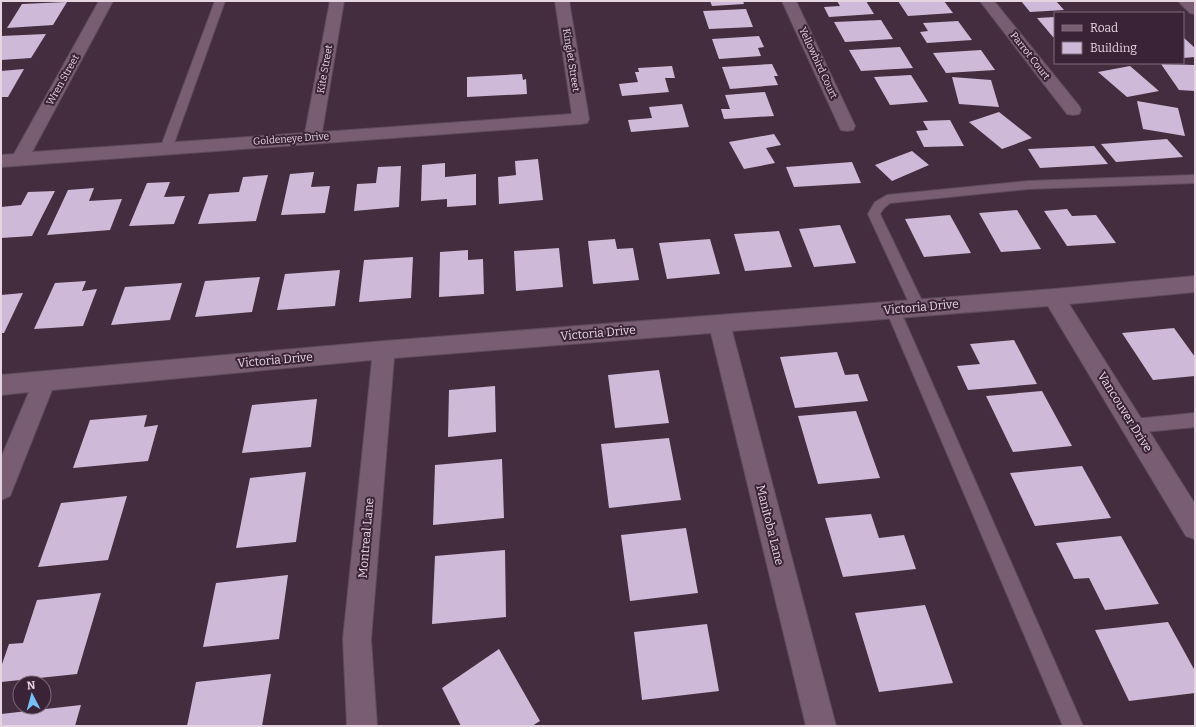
<svg xmlns="http://www.w3.org/2000/svg" width="1196" height="727" font-family="Bitter,serif">
  <style>
    .building { fill: #cebad8 }
    .lines { fill: none; stroke-linecap: round; stroke-linejoin: round }
    .lane-casing { stroke: #5e4b5b; stroke-width: 2 }
    .street-casing { stroke: #5e4b5b; stroke-width: 2 }
    .lane { fill: #795e73; fill-rule: evenodd }
    .street { fill: #795e73; fill-rule: evenodd }
    .labels { text-anchor: middle; dominant-baseline: central; stroke-width: 4; stroke-linejoin: round; paint-order: stroke }
    .far-street-label { font-size: 10px; fill: #e5d5e1; stroke: #3a2336 }
    .street-label { font-size: 12px; fill: #e5d5e1; stroke: #3a2336 }
  </style>
  <rect width="100%" height="100%" fill="#452d40"/>
  <!-- building -->
  <path class="building" d="M 710,1 L 743,1 L 744,4 L 712,6 Z
    M 837,1 L 866,1 L 874,14 L 829,17 L 824,7 L 840,6 Z
    M 898,1 L 944,1 L 953,13 L 908,16 Z
    M 1021,1 L 1056,1 L 1064,10 L 1030,12 Z
    M 67,2 L 53,25 L 7,28 L 22,4 Z
    M 746,9 L 753,27 L 709,29 L 703,11 Z
    M 1055,17 L 1055,37 L 1053,37 L 1037,18 Z
    M 881,20 L 893,39 L 845,42 L 834,22 Z
    M 958,21 L 972,40 L 927,43 L 920,32 L 928,31 L 923,23 Z
    M 46,34 L 31,58 L 1,60 L 1,36 Z
    M 759,36 L 764,47 L 758,48 L 761,56 L 719,59 L 712,39 Z
    M 1183,37 L 1195,48 L 1195,57 L 1183,58 Z
    M 900,47 L 913,68 L 861,71 L 849,50 Z
    M 981,50 L 995,70 L 946,73 L 933,53 Z
    M 772,64 L 778,76 L 774,76 L 778,85 L 730,89 L 722,67 Z
    M 1161,64 L 1195,65 L 1195,91 L 1179,90 Z
    M 672,66 L 675,78 L 665,78 L 669,92 L 622,96 L 619,84 L 638,82 L 635,72 L 639,72 L 638,68 Z
    M 1130,66 L 1159,91 L 1127,97 L 1098,72 Z
    M 24,69 L 8,97 L 1,97 L 1,71 Z
    M 522,74 L 523,80 L 526,79 L 527,94 L 467,97 L 467,77 Z
    M 911,75 L 928,102 L 890,105 L 874,77 Z
    M 952,77 L 991,80 L 999,107 L 959,104 Z
    M 765,92 L 774,116 L 724,119 L 721,109 L 730,109 L 725,95 Z
    M 1137,101 L 1178,108 L 1185,136 L 1143,129 Z
    M 682,104 L 689,127 L 631,132 L 628,120 L 652,118 L 649,107 Z
    M 999,112 L 1032,138 L 1002,149 L 969,122 Z
    M 950,120 L 964,146 L 924,147 L 916,131 L 928,130 L 923,121 Z
    M 774,134 L 781,145 L 766,148 L 775,163 L 744,169 L 729,142 Z
    M 1167,139 L 1183,157 L 1116,162 L 1101,144 Z
    M 1094,146 L 1108,164 L 1040,168 L 1028,149 Z
    M 912,151 L 929,165 L 892,181 L 875,165 Z
    M 538,159 L 543,200 L 499,204 L 498,177 L 516,175 L 515,161 Z
    M 852,162 L 861,183 L 794,187 L 786,167 Z
    M 445,163 L 445,177 L 476,174 L 476,205 L 447,207 L 447,199 L 421,201 L 422,165 Z
    M 401,166 L 399,207 L 354,211 L 357,184 L 376,183 L 378,167 Z
    M 314,172 L 311,187 L 330,186 L 325,213 L 281,215 L 290,174 Z
    M 268,175 L 256,221 L 198,224 L 209,194 L 239,192 L 243,177 Z
    M 170,182 L 164,197 L 185,196 L 174,224 L 129,226 L 147,183 Z
    M 94,188 L 89,201 L 122,199 L 110,230 L 47,235 L 68,190 Z
    M 55,191 L 32,236 L 1,238 L 1,207 L 21,205 L 28,192 Z
    M 1067,209 L 1072,216 L 1096,215 L 1116,243 L 1067,246 L 1044,211 Z
    M 1017,210 L 1041,249 L 1001,252 L 979,213 Z
    M 950,215 L 971,253 L 924,257 L 905,219 Z
    M 840,225 L 856,263 L 814,267 L 799,229 Z
    M 779,231 L 792,267 L 745,271 L 734,234 Z
    M 615,239 L 617,249 L 633,248 L 639,280 L 593,284 L 588,241 Z
    M 710,239 L 720,274 L 667,279 L 659,243 Z
    M 559,248 L 563,287 L 516,291 L 514,251 Z
    M 468,250 L 468,260 L 483,259 L 484,294 L 439,297 L 440,252 Z
    M 413,257 L 411,298 L 359,302 L 364,260 Z
    M 340,270 L 335,306 L 277,310 L 285,274 Z
    M 260,277 L 252,312 L 195,317 L 205,281 Z
    M 86,281 L 82,291 L 97,289 L 83,326 L 34,329 L 55,283 Z
    M 182,283 L 170,320 L 111,325 L 125,287 Z
    M 23,293 L 4,333 L 1,333 L 1,295 Z
    M 1174,328 L 1195,357 L 1195,376 L 1153,380 L 1122,333 Z
    M 1014,340 L 1037,384 L 968,390 L 957,366 L 980,364 L 970,344 Z
    M 837,352 L 845,375 L 858,374 L 868,401 L 795,408 L 780,357 Z
    M 659,370 L 669,423 L 615,428 L 608,375 Z
    M 495,386 L 496,432 L 448,437 L 449,390 Z
    M 1042,391 L 1072,446 L 1013,452 L 986,396 Z
    M 317,399 L 311,447 L 242,453 L 252,405 Z
    M 856,411 L 880,478 L 818,484 L 798,416 Z
    M 147,415 L 144,427 L 158,425 L 148,461 L 73,468 L 90,420 Z
    M 669,438 L 681,500 L 609,508 L 601,444 Z
    M 502,459 L 504,518 L 433,525 L 435,465 Z
    M 1082,466 L 1111,518 L 1035,526 L 1010,473 Z
    M 306,472 L 296,542 L 236,548 L 250,478 Z
    M 127,496 L 108,560 L 38,567 L 61,503 Z
    M 871,514 L 879,538 L 904,535 L 916,569 L 843,577 L 825,518 Z
    M 686,528 L 698,593 L 630,601 L 621,535 Z
    M 1121,536 L 1159,604 L 1105,610 L 1089,578 L 1074,579 L 1056,543 Z
    M 505,550 L 506,617 L 432,624 L 435,556 Z
    M 288,575 L 279,639 L 203,647 L 216,583 Z
    M 101,593 L 77,674 L 1,682 L 1,667 L 9,644 L 23,643 L 37,600 Z
    M 925,605 L 953,683 L 879,692 L 855,613 Z
    M 1168,622 L 1195,671 L 1195,693 L 1129,701 L 1095,630 Z
    M 707,624 L 719,691 L 642,700 L 634,632 Z
    M 499,649 L 540,721 L 532,726 L 461,726 L 442,688 Z
    M 271,674 L 262,726 L 187,726 L 196,682 Z
    M 81,705 L 75,726 L 1,726 L 1,714 Z"/>
  <g class="lines">
    <defs>
      <path id="lane" d="M 215,1 L 225,1 L 172,149 L 170,152 L 162,152 L 160,149 Z
        M 1195,175 L 1195,183 L 1028,189 L 890,203 L 884,208 L 880,214 L 925,307 L 923,311 L 918,313 L 913,311 L 911,307 L 868,214 L 875,202 L 887,195 L 1028,181 Z
        M 893,304 L 898,306 L 900,310 L 1083,726 L 1063,726 L 886,310 L 888,306 Z
        M 1195,413 L 1195,427 L 1134,433 L 1128,431 L 1126,426 L 1128,421 L 1134,419 Z"/>
      <path id="street" d="M 99,1 L 113,1 L 32,152 L 305,133 L 330,1 L 344,1 L 322,132 L 572,114 L 555,1 L 569,1 L 589,119 L 587,123 L 581,124 L 1,167 L 1,155 L 14,154 Z
        M 782,1 L 796,1 L 855,126 L 853,130 L 847,131 L 841,130 L 839,126 Z
        M 980,1 L 994,1 L 1079,106 L 1081,110 L 1079,114 L 1073,115 L 1067,114 Z
        M 1178,1 L 1193,1 L 1195,2 L 1195,14 L 1190,13 Z
        M 1195,276 L 1195,292 L 1069,304 L 1195,504 L 1195,539 L 1186,536 L 1048,306 L 732,331 L 836,726 L 806,726 L 711,333 L 394,358 L 371,639 L 377,726 L 347,726 L 343,639 L 372,360 L 52,390 L 10,496 L 1,500 L 1,458 L 29,392 L 1,395 L 1,375 L 384,341 L 1054,289 Z"/>
    </defs>
    <!-- lane casing -->
    <use href="#lane" class="lane-casing"/>
    <!-- street casing -->
    <use href="#street" class="street-casing"/>
    <!-- lane -->
    <use href="#lane" class="lane"/>
    <!-- street -->
    <use href="#street" class="street"/>
  </g>
  <g class="labels">
    <!-- far-street labels -->
    <g class="far-street-label">
      <text transform="translate(1030 56) rotate(52)">Parrot Court</text>
      <text transform="translate(571 60) rotate(81)">Kinglet Street</text>
      <text transform="translate(818 63) rotate(65)">Yellowbird Court</text>
      <text transform="translate(325 69) rotate(-80)">Kite Street</text>
      <text transform="translate(63 80) rotate(-61)">Wren Street</text>
      <text transform="translate(291 139) rotate(-4)">Goldeneye Drive</text>
    </g>
    <!-- street labels -->
    <g class="street-label">
      <text transform="translate(921 307) rotate(-5)">Victoria Drive</text>
      <text transform="translate(598 333) rotate(-5)">Victoria Drive</text>
      <text transform="translate(275 360) rotate(-5)">Victoria Drive</text>
      <text transform="translate(1125 412) rotate(58)">Vancouver Drive</text>
      <text transform="translate(770 525) rotate(76)">Manitoba Lane</text>
      <text transform="translate(366 538) rotate(-85)">Montreal Lane</text>
    </g>
  </g>
  <!-- border -->
  <rect width="1196" height="727" fill="none" stroke="#e5d5e1" stroke-width="4"/>
  <!-- legend -->
  <rect x="1054" y="12" width="130" height="52" fill="#3a2336" stroke="#7e6a7a"/>
  <rect x="1062" y="25" width="20" height="6" fill="#795e73" stroke="#7e6a7a"/>
  <text x="1090" y="32" font-size="12" fill="#e5d5e1">Road</text>
  <rect x="1062" y="42" width="20" height="12" fill="#cebad8" stroke="#7e6a7a"/>
  <text x="1090" y="52" font-size="12" fill="#e5d5e1">Building</text>
  <!-- north arrow -->
  <g transform="translate(32 695) rotate(354)"><circle r="19" fill="#3a2336" stroke="#7e6a7a"/>
  <path d="M0-3L7 15L0 10L-7 15Z" fill="#76c0f7"/>
  <text y="-6" font-size="11" font-weight="bold" text-anchor="middle" fill="#e5d5e1">N</text>
  </g>
</svg>
